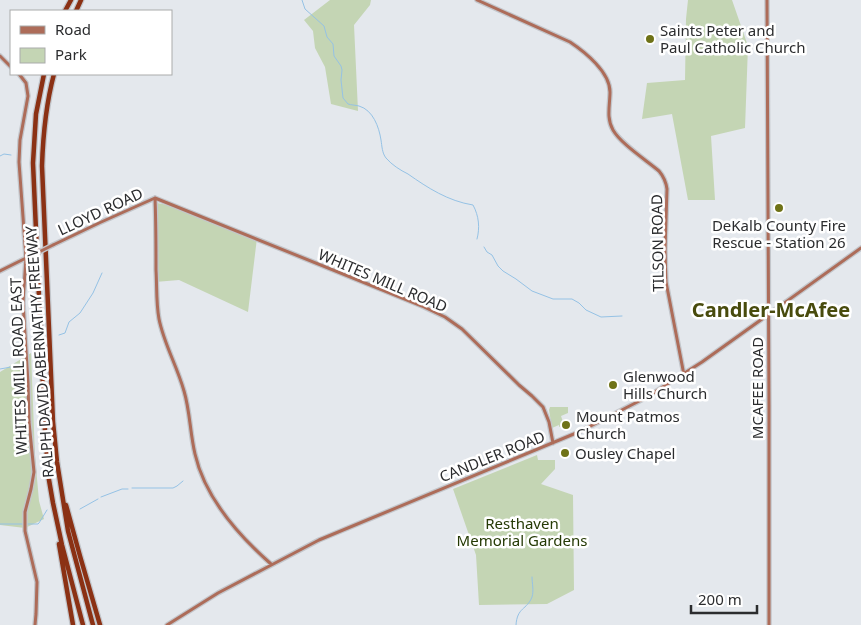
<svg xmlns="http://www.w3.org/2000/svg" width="861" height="625" font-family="'Noto Sans',sans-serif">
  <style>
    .green { fill: #c4d5b4 }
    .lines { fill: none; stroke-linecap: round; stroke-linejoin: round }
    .stream { stroke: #95c2e5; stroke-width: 1 }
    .secondary-casing { stroke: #c3c6cb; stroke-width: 5.5 }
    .highway-casing { stroke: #c3c6cb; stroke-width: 7 }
    .secondary { stroke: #ad6c59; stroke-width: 3 }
    .highway { stroke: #8b3114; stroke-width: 4.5 }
    .secondary-bridge-casing { stroke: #c3c6cb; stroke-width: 5.5; stroke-linecap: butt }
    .secondary-bridge { stroke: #ad6c59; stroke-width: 3 }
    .poi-dot { fill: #6e7217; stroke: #fff; stroke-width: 2 }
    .labels { text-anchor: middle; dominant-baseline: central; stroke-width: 5; stroke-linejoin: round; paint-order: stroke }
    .poi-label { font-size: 15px; fill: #2b2c2e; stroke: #fff; text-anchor: start }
    .street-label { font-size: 15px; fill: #2b2c2e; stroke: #fff }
    .park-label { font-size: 15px; fill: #253a05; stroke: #fff }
    .district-label { font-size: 20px; font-weight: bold; fill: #484b0d; stroke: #fff }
  </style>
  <rect width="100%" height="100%" fill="#e4e8ed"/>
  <!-- green -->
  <path class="green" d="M 330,0 L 371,0 L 370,5 L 354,25 L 358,111 L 331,104 L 325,67 L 315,48 L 313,31 L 304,20 Z
    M 688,0 L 732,0 L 748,46 L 745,128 L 711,136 L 715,200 L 688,200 L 672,114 L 642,119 L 647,83 L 685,80 L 686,19 Z
    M 157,203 L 179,207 L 257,238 L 248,312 L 179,280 L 155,282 Z
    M 31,353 L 35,456 L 39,501 L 44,519 L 25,528 L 0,525 L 0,372 Z
    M 550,407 L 568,407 L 568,413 L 561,416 L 564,425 L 559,427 L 559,425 L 552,428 L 549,410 Z
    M 537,455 L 538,460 L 555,460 L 555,469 L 541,484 L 573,495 L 574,590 L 547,604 L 479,605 L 476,555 L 453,489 Z"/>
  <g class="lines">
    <!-- stream -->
    <path class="stream" d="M 302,0 L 305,9 L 324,26 L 327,37 L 333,44 L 334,56 L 341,66 L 342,70 L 341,80 L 343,98 L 348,104 C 351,105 355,105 359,106 C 373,110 379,127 381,140 C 382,146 382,153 386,158 C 392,165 400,170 408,174 C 428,188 448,201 473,205 C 479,216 480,228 477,239
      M 0,156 L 4,154 L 11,155
      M 484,247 L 487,252 L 492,255 L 498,266 L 503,271 L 516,279 L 532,291 L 553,299 L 572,299 L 579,303 L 586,310 L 601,317 L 622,316
      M 59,335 L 65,333 L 69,322 L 80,313 L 93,293 L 102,273
      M 0,369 L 11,367 L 15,364
      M 132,488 L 173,488 L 177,486 L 183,481
      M 101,497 L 122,489 L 128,489
      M 80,509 L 98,499
      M 0,524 L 23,524
      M 27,524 L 38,524 L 39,523 L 47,510
      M 516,625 C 517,607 527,610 532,597 C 534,591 532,583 532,577"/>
    <defs>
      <path id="secondary" d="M 477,0 L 570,42 C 585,52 610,72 610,92 C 610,105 606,118 613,130 C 621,144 646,160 659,171 C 664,177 666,182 667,189 L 665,250 L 666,282 L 684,375
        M 767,0 L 769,405 L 769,625
        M 0,56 L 11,67
        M 19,74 L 26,83 L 28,96 L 20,140 L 19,162 L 26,258 L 23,302 L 28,383 L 29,422 L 34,472 L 31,489 L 25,512 L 25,531 L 37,582 L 36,614 L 35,625
        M 155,198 L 422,306 L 445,317 L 462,329 L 519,385 L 532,396 L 543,407 L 549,422 L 553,443
        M 155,198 C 156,222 156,246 156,270 C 157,286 156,303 159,319 C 164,344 177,366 184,391 C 190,411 190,433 195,454 C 205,498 238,535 271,564
        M 53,245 L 99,223 L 155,198
        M 0,271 L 26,258
        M 167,625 L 218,593 L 319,540 L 581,431 L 647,397 L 702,362 L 861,248"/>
      <path id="highway" d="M 65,11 L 71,0
        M 76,11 L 81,0
        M 44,74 L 36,114 L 33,163 L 45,432 L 49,480 L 53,503 L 62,545 L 83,625
        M 54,74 C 46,104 43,135 42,166 L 53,422 L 57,462 L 68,531 L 93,625
        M 66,505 L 80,556 L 100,625
        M 59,544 L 73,625"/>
    </defs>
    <!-- secondary casing -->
    <use href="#secondary" class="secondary-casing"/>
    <!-- highway casing -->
    <use href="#highway" class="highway-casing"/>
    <!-- secondary -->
    <use href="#secondary" class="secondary"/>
    <!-- highway -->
    <use href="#highway" class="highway"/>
    <defs>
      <path id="secondary-bridge" d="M 29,257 L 53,245"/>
    </defs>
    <!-- secondary-bridge casing -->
    <use href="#secondary-bridge" class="secondary-bridge-casing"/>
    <!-- secondary-bridge -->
    <use href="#secondary-bridge" class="secondary-bridge"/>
  </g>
  <!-- markers -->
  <g class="poi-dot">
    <circle cx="650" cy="39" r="5"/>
    <circle cx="779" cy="208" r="5"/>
    <circle cx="613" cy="385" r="5"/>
    <circle cx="566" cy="425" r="5"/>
    <circle cx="565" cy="453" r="5"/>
  </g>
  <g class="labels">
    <!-- poi labels -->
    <g class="poi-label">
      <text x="660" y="30">Saints Peter and<tspan x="660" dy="17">Paul Catholic Church</tspan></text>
      <text x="779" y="225" text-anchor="middle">DeKalb County Fire<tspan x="779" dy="17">Rescue - Station 26</tspan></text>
      <text x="623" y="376">Glenwood<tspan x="623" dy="17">Hills Church</tspan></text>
      <text x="576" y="416">Mount Patmos<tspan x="576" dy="17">Church</tspan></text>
      <text x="575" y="453">Ousley Chapel</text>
    </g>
    <!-- street labels -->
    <g class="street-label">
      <text transform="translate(100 211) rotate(-25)">LLOYD ROAD</text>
      <text transform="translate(657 243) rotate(-91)">TILSON ROAD</text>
      <text transform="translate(383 280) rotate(23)">WHITES MILL ROAD</text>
      <text transform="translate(39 352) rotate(-94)">RALPH DAVID ABERNATHY FREEWAY</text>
      <text transform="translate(18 366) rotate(-92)">WHITES MILL ROAD EAST</text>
      <text transform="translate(757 388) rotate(-90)">MCAFEE ROAD</text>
      <text transform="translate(492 456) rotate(-22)">CANDLER ROAD</text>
    </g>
    <!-- park labels -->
    <g class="park-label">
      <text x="522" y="523">Resthaven<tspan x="522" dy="17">Memorial Gardens</tspan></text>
    </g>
    <!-- district labels -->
    <g class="district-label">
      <text x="771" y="309">Candler-McAfee</text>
    </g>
  </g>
  <!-- legend -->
  <rect x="10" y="10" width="162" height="65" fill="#ffffff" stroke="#aaabab"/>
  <rect x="20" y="26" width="25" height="8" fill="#ad6c59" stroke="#aaabab"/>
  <text x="55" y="35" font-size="15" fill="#2b2c2e">Road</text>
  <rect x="20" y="48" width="25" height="15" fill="#c4d5b4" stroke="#aaabab"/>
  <text x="55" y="60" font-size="15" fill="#2b2c2e">Park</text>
  <!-- scale -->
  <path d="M691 605v8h66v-8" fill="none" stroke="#2b2c2e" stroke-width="2.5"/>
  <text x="698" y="605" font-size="15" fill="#2b2c2e" stroke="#ffffff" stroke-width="4" paint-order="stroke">200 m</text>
</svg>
